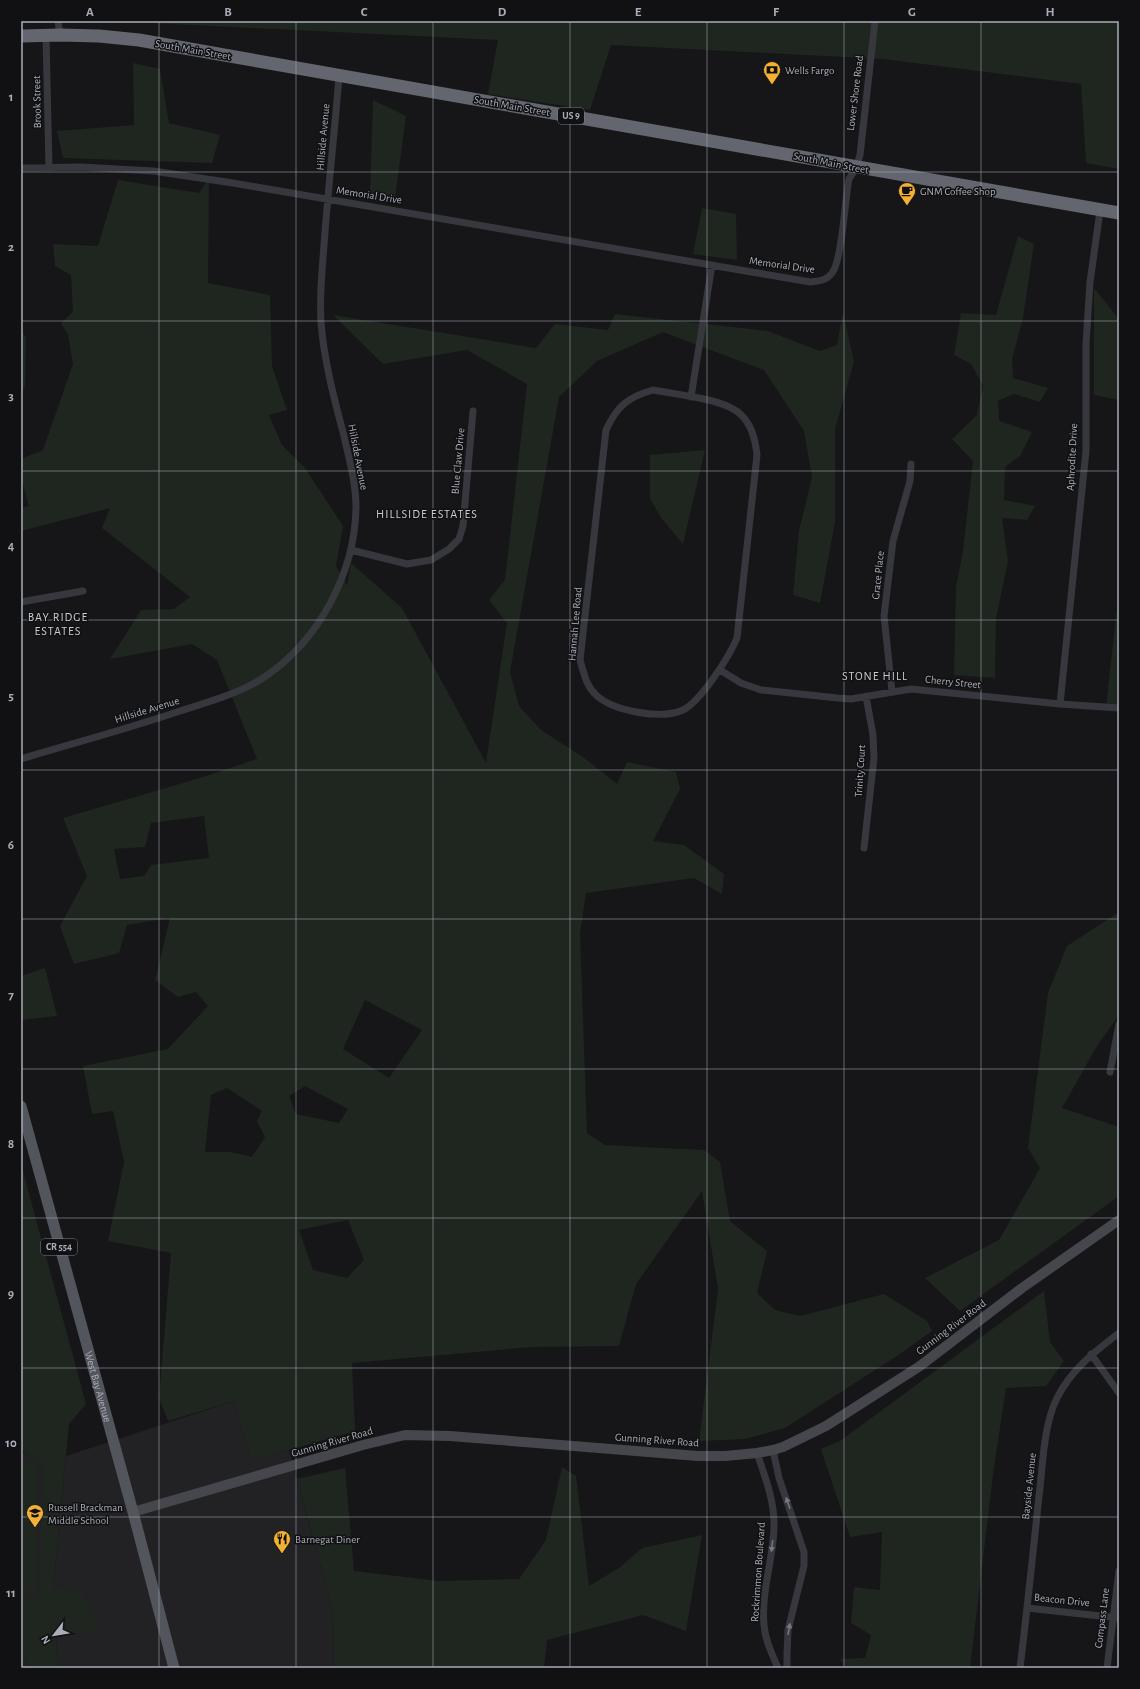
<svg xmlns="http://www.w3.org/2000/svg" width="1140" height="1689" font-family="'Alegreya Sans',sans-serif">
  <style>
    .built { fill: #222225 }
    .green { fill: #1e261f; fill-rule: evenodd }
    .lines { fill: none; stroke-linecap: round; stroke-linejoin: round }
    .street { stroke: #37383d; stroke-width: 7 }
    .secondary { stroke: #45474d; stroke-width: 10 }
    .primary { stroke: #53555c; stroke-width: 11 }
    .highway { stroke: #63666e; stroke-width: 13 }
    .oneway { fill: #757881 }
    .grid { fill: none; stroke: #a8adb8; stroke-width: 1; stroke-opacity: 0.55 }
    .labels { text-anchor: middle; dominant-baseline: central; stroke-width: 3; stroke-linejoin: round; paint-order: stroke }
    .shield { fill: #111113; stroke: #7b7e86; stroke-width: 1 }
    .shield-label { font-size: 10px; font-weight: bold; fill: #a8adb8 }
    .street-label { font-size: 11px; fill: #a8adb8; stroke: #111113 }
    .poi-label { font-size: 11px; fill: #a8adb8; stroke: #111113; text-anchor: start }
    .neighbourhood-label { font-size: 12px; letter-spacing: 1px; fill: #c9ccd4; stroke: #111113 }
    .neatline { fill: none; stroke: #a8adb8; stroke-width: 1.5 }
    .grid-label { font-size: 13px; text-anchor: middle; font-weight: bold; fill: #a8adb8 }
  </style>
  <rect width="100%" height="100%" fill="#161618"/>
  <!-- built -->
  <path class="built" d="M 234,1401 L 251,1461 L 289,1450 L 333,1612 L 334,1668 L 59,1668 L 57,1659 L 56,1631 L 100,1631 L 53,1588 L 66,1456 Z
    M 21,1453 L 49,1454 L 33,1668 L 21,1668 Z"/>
  <!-- green -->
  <path class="green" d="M 150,21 L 1119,21 L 1119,169 L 1086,163 L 1081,84 L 883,59 L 611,45 L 590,110 L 488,94 L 498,40 L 151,23 Z
    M 133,63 L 160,69 L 169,123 L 220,135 L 212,163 L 63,158 L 57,131 L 134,125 Z
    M 373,100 L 406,116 L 395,198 L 370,195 Z
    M 209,178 L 208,283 L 270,295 L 272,366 L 287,410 L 269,415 L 282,445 L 305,468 L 343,526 L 336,566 L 347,586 L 351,563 L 402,608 L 486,763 L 507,623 L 489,600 L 505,580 L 527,384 L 467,350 L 383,364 L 333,315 L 536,348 L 555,324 L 608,330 L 615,314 L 768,331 L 820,351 L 837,345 L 843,313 L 854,362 L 835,429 L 835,522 L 820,603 L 793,595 L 799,531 L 812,477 L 804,431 L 764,370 L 663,332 L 597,361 L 559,397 L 510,672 L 519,706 L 541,730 L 583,757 L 617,784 L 627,762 L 676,772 L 680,789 L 653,841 L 684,845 L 724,874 L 722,894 L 694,878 L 586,893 L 580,933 L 587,1133 L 605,1145 L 704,1150 L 720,1162 L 730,1221 L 767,1251 L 757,1293 L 775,1310 L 800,1316 L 884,1294 L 927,1321 L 932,1331 L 900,1354 L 785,1428 L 745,1439 L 699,1441 L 718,1289 L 702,1191 L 636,1284 L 619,1346 L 531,1347 L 352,1363 L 355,1431 L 251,1461 L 234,1401 L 168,1421 L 159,1398 L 171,1253 L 108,1241 L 124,1162 L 113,1111 L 92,1114 L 83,1066 L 168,1049 L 208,1006 L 196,992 L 178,997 L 155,980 L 170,918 L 127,925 L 119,953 L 74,964 L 60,926 L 87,876 L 63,818 L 200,778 L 257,759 L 217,660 L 192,644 L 110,659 L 141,610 L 174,609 L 190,597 L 102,528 L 110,508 L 21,531 L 21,508 L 29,506 L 21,478 L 21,459 L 43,450 L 73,364 L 68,335 L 61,323 L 73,312 L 71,275 L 55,266 L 53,244 L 98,246 L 118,180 L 199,193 ZM 204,816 L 209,858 L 151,865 L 144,876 L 120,879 L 114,849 L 145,847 L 151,823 ZM 365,1000 L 422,1030 L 389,1078 L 343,1049 ZM 305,1086 L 348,1109 L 339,1123 L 296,1114 L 289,1096 ZM 227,1088 L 262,1111 L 257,1121 L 265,1137 L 252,1157 L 230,1152 L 205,1152 L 211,1095 ZM 348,1220 L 364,1260 L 347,1278 L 313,1270 L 299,1230 Z
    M 702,208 L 736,214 L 737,260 L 693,254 Z
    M 1018,236 L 1034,244 L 1023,318 L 1012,359 L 1013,378 L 1048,388 L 1040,402 L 1014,394 L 998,401 L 999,421 L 1032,432 L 1020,456 L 1005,467 L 1004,500 L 1035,506 L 1027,520 L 1002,518 L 1008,561 L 996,619 L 995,678 L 954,675 L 956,587 L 963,551 L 973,461 L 952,439 L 977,415 L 983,386 L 971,364 L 954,355 L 961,313 L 996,315 Z
    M 1094,288 L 1119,319 L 1119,400 L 1094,395 Z
    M 21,329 L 26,338 L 25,386 L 21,394 Z
    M 705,450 L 683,544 L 662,519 L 650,499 L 650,455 Z
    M 1119,589 L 1119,709 L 1106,707 Z
    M 1119,912 L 1119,1015 L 1097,1046 L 1062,1108 L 1119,1127 L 1119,1196 L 960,1311 L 925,1278 L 999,1240 L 1040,1168 L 1028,1148 L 1048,993 L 1067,946 Z
    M 45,968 L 57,1016 L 21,1020 L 21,976 Z
    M 21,1164 L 86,1404 L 69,1424 L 53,1588 L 81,1590 L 101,1631 L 56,1631 L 57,1659 L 59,1668 L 30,1668 L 21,1649 L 21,1597 L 38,1598 L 45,1466 L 21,1450 Z
    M 1044,1291 L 1050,1342 L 1064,1361 L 1046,1386 L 1006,1388 L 993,1475 L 970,1668 L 846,1668 L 840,1659 L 865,1658 L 871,1635 L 851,1623 L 854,1587 L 880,1590 L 882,1532 L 850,1537 L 821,1449 L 840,1441 Z
    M 21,1462 L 37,1462 L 36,1591 L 21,1591 Z
    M 562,1467 L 576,1476 L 589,1586 L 619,1568 L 642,1548 L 702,1535 L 686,1631 L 643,1615 L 547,1640 L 544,1668 L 334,1668 L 333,1612 L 297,1479 L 345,1468 L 354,1571 L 439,1581 L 519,1579 L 546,1540 Z"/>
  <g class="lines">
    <!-- street -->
    <path class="street" d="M 58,21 L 60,35
      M 46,36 L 49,168
      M 21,168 L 81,167 L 153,171 L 233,183 L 810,282 C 819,281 826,281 832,273 C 842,261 845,198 849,179 L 856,168 L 860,155 L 875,21
      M 653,390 C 669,393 684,395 699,398 C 736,405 753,415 757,455 L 737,638 C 729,657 701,701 683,710 C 661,720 613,711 596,695 C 586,686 584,673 580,660 L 606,430 C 617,406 628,397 653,390 Z
      M 691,397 L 712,265
      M 351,550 L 407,564 L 431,560 L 449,549 L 459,539 L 463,526 L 473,411
      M 21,602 L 83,591
      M 720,670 L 741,683 L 761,690 L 838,698 L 851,699 L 911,689 L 1060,704 L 1119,708
      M 892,691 L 884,616 L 893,541 L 910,481 L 911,464
      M 1060,704 L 1086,451 L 1086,344 L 1090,282 L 1100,211
      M 21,759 C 74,743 127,729 180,711 C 208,702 238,694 263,678 C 319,641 355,573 356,507 C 356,483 349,459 344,436 C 334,398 324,361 321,322 C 319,292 323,262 325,232 C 329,180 335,128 339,76
      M 864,848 L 874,758 L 873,735 L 866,696
      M 1110,1072 L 1119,1024
      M 1091,1354 L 1119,1393
      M 773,1450 L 779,1478 L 804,1552 L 804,1566 L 788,1630 L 787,1654 L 787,1668
      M 757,1453 C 765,1477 775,1502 774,1528 C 773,1560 761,1592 764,1625 C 765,1640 772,1654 778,1668
      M 1027,1608 L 1119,1618
      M 1020,1668 C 1027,1611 1033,1553 1039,1496 C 1043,1466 1043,1426 1057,1398 C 1071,1370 1094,1352 1119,1333
      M 1107,1668 L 1119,1571"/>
    <!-- secondary -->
    <path class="secondary" d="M 133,1512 L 363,1445 L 405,1435 L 450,1436 L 698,1456 L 725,1456 L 757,1453 L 773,1450 L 783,1447 L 826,1426 L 920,1366 L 1022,1288 L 1119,1220"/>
    <!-- primary -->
    <path class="primary" id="s1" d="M 21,1106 L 133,1512 L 174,1668"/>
    <!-- highway -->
    <path class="highway" d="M 21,36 L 60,35 L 99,36 L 139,40 L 1119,213"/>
  </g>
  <!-- one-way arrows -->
  <defs><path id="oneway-solid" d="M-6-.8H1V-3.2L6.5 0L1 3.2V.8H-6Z"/></defs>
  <g class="oneway">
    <use href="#oneway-solid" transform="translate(788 1503) rotate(-109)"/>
    <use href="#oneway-solid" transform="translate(772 1546) rotate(97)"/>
    <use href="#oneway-solid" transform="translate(789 1629) rotate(-80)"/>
  </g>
  <!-- grid -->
  <path class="grid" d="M 159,21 L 159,1668M 296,21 L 296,1668M 433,21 L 433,1668M 570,21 L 570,1668M 707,21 L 707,1668M 844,21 L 844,1668M 981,21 L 981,1668M 21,172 L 1119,172M 21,321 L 1119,321M 21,471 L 1119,471M 21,620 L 1119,620M 21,770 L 1119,770M 21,919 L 1119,919M 21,1069 L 1119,1069M 21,1218 L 1119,1218M 21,1368 L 1119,1368M 21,1517 L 1119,1517"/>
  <!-- icons -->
  <defs>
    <symbol id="bank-pin" viewBox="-11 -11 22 30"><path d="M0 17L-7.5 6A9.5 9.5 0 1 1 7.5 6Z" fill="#f2b134" stroke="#111113"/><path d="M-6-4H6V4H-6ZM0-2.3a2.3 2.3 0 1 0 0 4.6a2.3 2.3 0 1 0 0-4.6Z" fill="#111"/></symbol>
    <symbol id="cafe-pin" viewBox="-11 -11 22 30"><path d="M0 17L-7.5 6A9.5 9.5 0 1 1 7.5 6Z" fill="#f2b134" stroke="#111113"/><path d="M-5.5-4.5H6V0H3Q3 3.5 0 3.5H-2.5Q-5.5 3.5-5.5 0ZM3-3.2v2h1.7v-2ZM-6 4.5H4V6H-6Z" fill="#111"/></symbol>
    <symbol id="school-pin" viewBox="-11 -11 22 30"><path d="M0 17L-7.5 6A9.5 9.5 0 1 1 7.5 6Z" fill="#f2b134" stroke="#111113"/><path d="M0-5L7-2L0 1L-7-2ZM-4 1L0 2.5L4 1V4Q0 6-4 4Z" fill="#111"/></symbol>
    <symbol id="restaurant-pin" viewBox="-11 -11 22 30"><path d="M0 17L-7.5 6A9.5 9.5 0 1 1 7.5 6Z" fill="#f2b134" stroke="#111113"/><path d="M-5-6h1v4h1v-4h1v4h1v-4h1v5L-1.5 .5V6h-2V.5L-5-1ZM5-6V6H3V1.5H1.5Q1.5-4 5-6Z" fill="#111"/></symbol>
  </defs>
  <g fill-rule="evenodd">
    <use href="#bank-pin" x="762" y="60" width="20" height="27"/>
    <use href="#cafe-pin" x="897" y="181" width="20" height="27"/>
    <use href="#school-pin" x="25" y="1503" width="20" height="27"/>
    <use href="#restaurant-pin" x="272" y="1529" width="20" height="27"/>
  </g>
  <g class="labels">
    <!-- shield labels -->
    <g class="shield">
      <rect x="558" y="108" width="26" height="16" rx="3"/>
      <rect x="41" y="1239" width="36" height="16" rx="3"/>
    </g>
    <g class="shield-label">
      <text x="571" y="116">US 9</text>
      <text x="59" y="1247">CR 554</text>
    </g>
    <!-- street labels -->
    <g class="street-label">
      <text transform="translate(193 50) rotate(10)">South Main Street</text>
      <text transform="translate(855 93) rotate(-83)">Lower Shore Road</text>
      <text transform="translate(37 102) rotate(-91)">Brook Street</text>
      <text transform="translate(512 106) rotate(10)">South Main Street</text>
      <text transform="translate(323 137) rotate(-85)">Hillside Avenue</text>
      <text transform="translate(831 163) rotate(11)">South Main Street</text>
      <text transform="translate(369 195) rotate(9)">Memorial Drive</text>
      <text transform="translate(782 265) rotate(8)">Memorial Drive</text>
      <text transform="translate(358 457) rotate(79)">Hillside Avenue</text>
      <text transform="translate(1072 457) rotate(-87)">Aphrodite Drive</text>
      <text transform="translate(458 461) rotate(-85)">Blue Claw Drive</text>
      <text transform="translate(878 575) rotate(-84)">Grace Place</text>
      <text transform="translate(575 624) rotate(-85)">Hannah Lee Road</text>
      <text transform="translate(953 682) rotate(6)">Cherry Street</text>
      <text transform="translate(147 710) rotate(-17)">Hillside Avenue</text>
      <text transform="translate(860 771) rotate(-86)">Trinity Court</text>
      <text transform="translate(951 1327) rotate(-37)">Gunning River Road</text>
      <text stroke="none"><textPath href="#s1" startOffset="291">West Bay Avenue</textPath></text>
      <text transform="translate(657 1440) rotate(4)">Gunning River Road</text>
      <text transform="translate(332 1442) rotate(-16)">Gunning River Road</text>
      <text transform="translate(1029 1486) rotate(-84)">Bayside Avenue</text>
      <text transform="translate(758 1572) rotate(-86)">Rockrimmon Boulevard</text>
      <text transform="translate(1062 1600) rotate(6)">Beacon Drive</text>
      <text transform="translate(1102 1618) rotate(-83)">Compass Lane</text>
    </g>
    <!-- poi labels -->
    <g class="poi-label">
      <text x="785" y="70">Wells Fargo</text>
      <text x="920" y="191">GNM Coffee Shop</text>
      <text x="48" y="1507">Russell Brackman<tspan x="48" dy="13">Middle School</tspan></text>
      <text x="295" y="1539">Barnegat Diner</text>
    </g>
    <!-- neighbourhood labels -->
    <g class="neighbourhood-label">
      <text x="427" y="514">HILLSIDE ESTATES</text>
      <text x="58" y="617">BAY RIDGE<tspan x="58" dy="14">ESTATES</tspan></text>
      <text x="875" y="676">STONE HILL</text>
    </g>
  </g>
  <!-- border -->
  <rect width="1140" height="1689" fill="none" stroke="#111113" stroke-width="44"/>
  <!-- north arrow -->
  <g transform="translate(54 1635) rotate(239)" stroke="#111113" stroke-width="3" paint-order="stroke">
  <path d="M0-3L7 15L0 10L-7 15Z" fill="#a8adb8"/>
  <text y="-6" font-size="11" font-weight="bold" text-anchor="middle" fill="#a8adb8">N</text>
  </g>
  <rect x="22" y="22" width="1096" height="1645" class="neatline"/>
  <g class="grid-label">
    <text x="90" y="16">A</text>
    <text x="228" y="16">B</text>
    <text x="364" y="16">C</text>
    <text x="502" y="16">D</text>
    <text x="638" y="16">E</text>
    <text x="776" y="16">F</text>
    <text x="912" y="16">G</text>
    <text x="1050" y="16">H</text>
    <text x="11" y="101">1</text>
    <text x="11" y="251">2</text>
    <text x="11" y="400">3</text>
    <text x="11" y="550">4</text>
    <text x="11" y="700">5</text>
    <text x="11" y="849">6</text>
    <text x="11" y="999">7</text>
    <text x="11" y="1148">8</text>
    <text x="11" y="1298">9</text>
    <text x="11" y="1447">10</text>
    <text x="11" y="1597">11</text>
  </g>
</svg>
